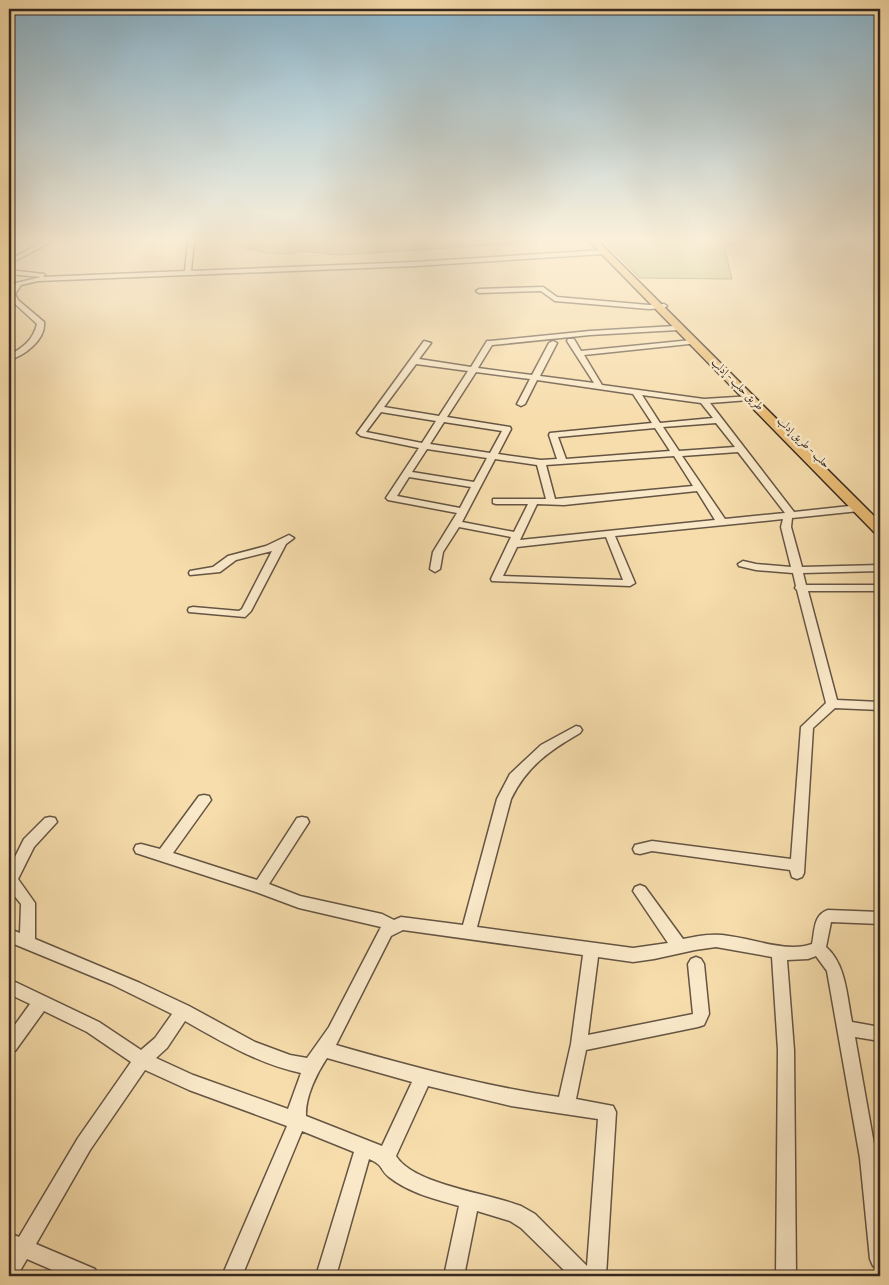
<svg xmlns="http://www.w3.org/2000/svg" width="889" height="1285" font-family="Vollkorn,Amiri,serif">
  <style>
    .green { fill: #c3bf84; stroke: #7c7452 }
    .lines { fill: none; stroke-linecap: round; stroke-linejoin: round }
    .minor-casing { stroke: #655544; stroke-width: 3 }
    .highway-casing { stroke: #342821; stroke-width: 3 }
    .minor { fill: #fae9c9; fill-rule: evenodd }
    .highway { fill: #ecbe76; fill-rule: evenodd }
    .labels { text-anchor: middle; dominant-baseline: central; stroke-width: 5; stroke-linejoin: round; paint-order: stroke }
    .far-street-label { font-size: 11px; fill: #342821; stroke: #fae9c9 }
  </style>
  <rect width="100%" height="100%" fill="#f7ddac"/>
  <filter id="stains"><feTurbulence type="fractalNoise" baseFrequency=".004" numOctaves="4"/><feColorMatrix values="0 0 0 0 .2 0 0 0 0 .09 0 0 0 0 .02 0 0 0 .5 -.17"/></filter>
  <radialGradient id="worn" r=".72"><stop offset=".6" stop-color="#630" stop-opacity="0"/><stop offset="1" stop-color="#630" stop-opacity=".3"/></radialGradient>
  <!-- green -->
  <path class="green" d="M 229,240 L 568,240 L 340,255 L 300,251 L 292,254 L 269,253 L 245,248 Z
    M 603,240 L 751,240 L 724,246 L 732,279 L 640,278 Z"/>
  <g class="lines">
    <defs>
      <path id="minor" d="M 47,240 L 55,240 L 9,264 L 9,260 Z
        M 188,240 L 194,240 L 191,271 L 415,262 L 603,250 L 606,252 L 603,254 L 415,266 L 38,281 L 21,285 L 15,294 L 18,300 L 44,322 C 46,340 24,356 9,360 L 9,355 C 23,348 33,340 37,324 L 13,302 L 9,294 L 16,283 L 41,277 L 9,274 L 9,270 L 44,274 L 45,275 L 43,277 L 185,271 Z
        M 543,287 L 557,297 L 649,305 L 664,304 L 667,306 L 664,308 L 649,309 L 555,301 L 541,291 L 479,293 L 476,291 L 479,289 Z
        M 675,326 L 679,328 L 678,330 L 590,335 L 492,345 L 478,368 L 532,375 L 549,343 L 553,341 L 557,343 L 540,376 L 594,383 L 567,341 L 568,339 L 574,339 L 581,351 L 692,340 L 692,344 L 689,344 L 584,355 L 602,385 L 704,399 L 752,396 L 752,400 L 749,400 L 710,403 L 794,512 L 859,505 L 864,508 L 859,511 L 792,518 L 791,527 L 802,567 L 880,565 L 880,571 L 803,573 L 806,585 L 880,585 L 880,591 L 808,591 L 837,700 L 880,702 L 880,710 L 835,708 L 813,728 L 804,873 L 802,877 L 797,879 L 792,877 L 790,870 L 652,851 L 640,854 L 635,853 L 633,849 L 635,845 L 652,841 L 791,859 L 801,727 L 826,703 L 797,590 L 795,588 L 796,586 L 793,573 L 756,570 L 739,566 L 738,564 L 743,561 L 756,564 L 791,567 L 781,527 L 783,519 L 615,536 L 635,583 L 630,586 L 492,581 L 491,579 L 511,537 L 459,527 L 443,552 L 440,569 L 435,572 L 430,569 L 433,552 L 457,513 L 388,500 L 386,498 L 419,448 L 361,436 L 357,433 L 424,341 L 431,343 L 419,359 L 471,367 L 487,341 L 490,341 L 590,331 ZM 416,364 L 468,371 L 439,416 L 384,407 ZM 476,372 L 530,379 L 517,404 L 521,406 L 525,404 L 537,380 L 633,394 L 652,423 L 550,433 L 549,435 L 557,459 L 541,460 L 498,454 L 511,429 L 510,427 L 447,417 ZM 642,395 L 701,403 L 713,418 L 660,423 ZM 381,412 L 436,421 L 422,443 L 366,432 ZM 444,422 L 502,431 L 490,453 L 430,444 ZM 716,423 L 735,447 L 679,451 L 663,427 ZM 655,428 L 670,451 L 566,459 L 558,437 ZM 427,449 L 487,458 L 474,482 L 412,472 ZM 738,452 L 785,513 L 725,519 L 682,456 ZM 674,456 L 693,486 L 555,499 L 546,465 ZM 495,459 L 537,465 L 546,499 L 493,499 L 493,503 L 496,504 L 528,504 L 514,532 L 462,522 ZM 409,477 L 471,487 L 460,508 L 397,496 ZM 697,491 L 715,520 L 520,540 L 537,504 L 564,505 ZM 606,537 L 623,580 L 503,576 L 517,547 Z
        M 289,535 L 294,538 L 286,544 L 251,611 L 245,617 L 189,612 L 188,610 L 189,608 L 193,607 L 239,611 L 242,609 L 272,551 L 236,560 L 220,572 L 190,575 L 189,573 L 190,571 L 213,567 L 228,556 L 266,546 Z
        M 576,726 L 580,727 L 582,730 L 580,733 C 549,751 527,766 511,799 L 477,927 L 633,948 L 668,943 L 633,891 L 635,887 L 640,885 L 645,887 L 683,939 C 698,936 713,933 729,936 C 754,939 788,953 812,944 C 815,931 813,915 828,910 L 880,912 L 880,924 L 831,922 L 826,947 C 846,964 847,997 852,1022 L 880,1027 L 880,1041 L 855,1037 L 880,1178 L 880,1268 L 873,1266 L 870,1259 L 860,1158 L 827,971 L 816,956 L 808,959 L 787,960 L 794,1050 L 796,1276 L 776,1276 L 778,1050 L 772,957 L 716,947 L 695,950 L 654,959 L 633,962 L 598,957 L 588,1035 L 693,1014 L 688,964 L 691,959 L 696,957 L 701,959 L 704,964 L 709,1014 L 704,1025 L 698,1027 L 586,1050 L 576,1099 L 613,1106 L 616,1112 L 606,1276 L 570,1276 L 521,1228 L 510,1221 L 477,1211 L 464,1276 L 444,1276 L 459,1206 C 435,1199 409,1193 389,1177 C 379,1169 385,1166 369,1159 L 336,1276 L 316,1276 L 354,1152 L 302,1131 L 242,1276 L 222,1276 L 287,1126 L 189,1090 L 145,1070 L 90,1150 L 36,1244 L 95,1269 L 98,1276 L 66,1276 L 27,1259 L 17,1276 L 9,1276 L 9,1233 L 19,1237 L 78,1138 L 131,1062 L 87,1032 L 44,1011 L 15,1051 L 9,1054 L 9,1033 L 30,1004 L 9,994 L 9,979 L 99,1022 L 141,1050 L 155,1038 L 172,1014 L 111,984 L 9,942 L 9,929 L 20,933 L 21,904 L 9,889 L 9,869 L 24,839 L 45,818 L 50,817 L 55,818 L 57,822 L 34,847 L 18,879 L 35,903 L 35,939 L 140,983 L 189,1006 L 255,1042 L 290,1055 L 307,1058 L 329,1027 L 381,927 L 299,908 L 256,892 L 136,853 L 134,849 L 136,845 L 141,844 L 160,849 L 199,796 L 204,795 L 209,796 L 211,800 L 173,853 L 257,880 L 297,818 L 302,817 L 307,818 L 309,822 L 269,884 L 300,896 L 382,914 L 394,920 L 401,917 L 463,925 L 497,799 L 510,774 L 541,745 ZM 403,930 L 583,955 L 571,1044 L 559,1097 C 483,1086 410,1066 336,1045 L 391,936 ZM 185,1021 C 222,1042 259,1064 301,1073 L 288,1109 L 193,1075 L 156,1058 L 167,1048 ZM 327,1058 L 412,1082 L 382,1146 L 306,1116 C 305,1097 317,1073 327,1058 ZM 428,1086 L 511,1106 L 598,1119 L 587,1266 L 535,1214 L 521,1206 C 488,1193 414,1185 396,1156 Z"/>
      <path id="highway" d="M 588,240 L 597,240 L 880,522 L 880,534 L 875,533 Z"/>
    </defs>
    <!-- minor casing -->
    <use href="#minor" class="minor-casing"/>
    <!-- highway casing -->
    <use href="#highway" class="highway-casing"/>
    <!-- minor -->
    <use href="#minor" class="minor"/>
    <!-- highway -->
    <use href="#highway" class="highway"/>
  </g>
  <!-- sky -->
  <linearGradient id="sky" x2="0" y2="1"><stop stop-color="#8ab7d0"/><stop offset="0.57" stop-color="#fbf0da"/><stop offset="1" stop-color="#fbf0da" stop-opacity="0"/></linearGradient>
  <rect width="889" height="420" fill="url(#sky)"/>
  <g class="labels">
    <!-- far-street labels -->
    <g class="far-street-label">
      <text transform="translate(737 385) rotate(45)">طريق حلب - إدلب</text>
      <text transform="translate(803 443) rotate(44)">حلب - طريق إدلب</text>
    </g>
  </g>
  <!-- margin -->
  <rect width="889" height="1285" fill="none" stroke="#f7ddac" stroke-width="30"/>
  <rect x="10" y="10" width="869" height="1265" fill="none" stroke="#342821" stroke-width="2.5"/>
  <rect x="15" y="15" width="859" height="1255" fill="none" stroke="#342821"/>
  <rect width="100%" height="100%" filter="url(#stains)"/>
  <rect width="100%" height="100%" fill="url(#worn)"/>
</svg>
